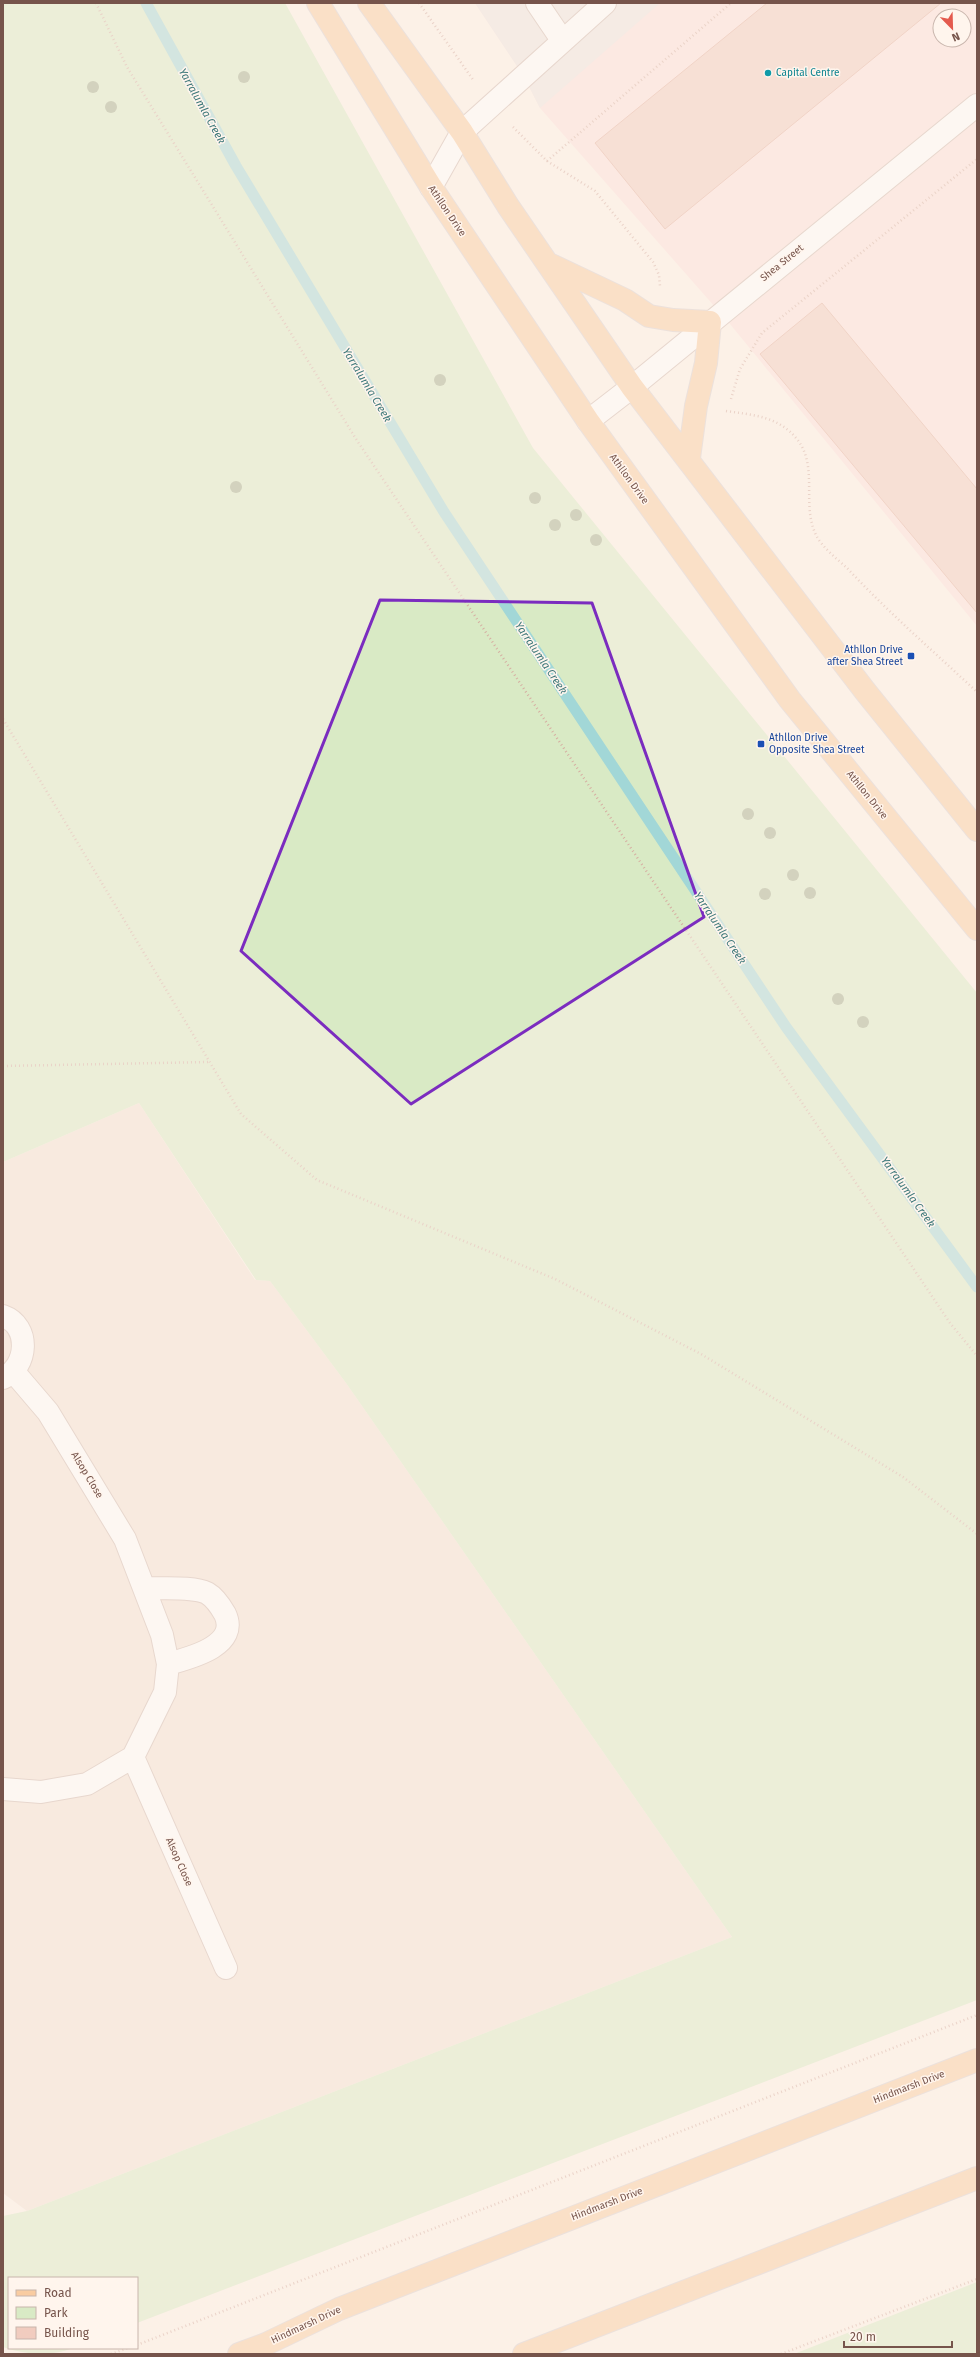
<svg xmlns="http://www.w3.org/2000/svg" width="980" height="2357" font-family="'Fira Sans',sans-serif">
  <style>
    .residential { fill: #f4e2d5 }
    .commercial { fill: #fce0db; fill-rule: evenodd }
    .industrial { fill: #ede4e0 }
    .green { fill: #d9eac5 }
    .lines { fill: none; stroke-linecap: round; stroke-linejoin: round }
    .stream { stroke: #a2d7d7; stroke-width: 11 }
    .building { fill: #f1ccbf; stroke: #e4b09f }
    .minor-casing { stroke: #d0b9af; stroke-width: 24 }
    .major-casing { stroke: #d9cfcd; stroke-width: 24 }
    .path { stroke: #d6afa2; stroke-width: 2.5; stroke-dasharray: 1 3; stroke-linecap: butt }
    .minor { stroke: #fff; stroke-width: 22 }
    .major { stroke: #f9cca1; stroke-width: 22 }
    .tree { fill: #a2ad8c }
    .marked { fill: none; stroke: #7b2cbf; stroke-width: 3; stroke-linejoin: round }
    .culture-dot { fill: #0f9aa8; stroke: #fff5ed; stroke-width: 1.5 }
    .transit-dot { fill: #1a4fb4; stroke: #fff5ed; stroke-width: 1.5 }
    .labels { text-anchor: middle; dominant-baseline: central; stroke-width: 3; stroke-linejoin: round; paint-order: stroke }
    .culture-label { font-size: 10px; fill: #0d838f; stroke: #fff5ed; text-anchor: start }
    .street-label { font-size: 10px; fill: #76544b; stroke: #fff5ed }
    .transit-label { font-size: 10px; fill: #164399; stroke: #fff5ed; text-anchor: end }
    .water-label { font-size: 11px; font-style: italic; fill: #3f797b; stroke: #fff5ed }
  </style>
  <rect width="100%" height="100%" fill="#fcf1e7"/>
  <!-- residential -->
  <path class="residential" d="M 139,1103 L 255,1280 L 270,1281 L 346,1383 L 732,1937 L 27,2211 L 3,2193 L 3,1162 Z"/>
  <!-- commercial -->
  <path class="commercial" d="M 475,3 L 977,3 L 977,626 L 730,324 L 540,108 L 523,75 ZM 940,16 L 964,16 L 964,40 L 940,40 Z"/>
  <!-- industrial -->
  <path class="industrial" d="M 475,3 L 660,3 L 540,108 L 523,75 Z"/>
  <!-- green -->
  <path class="green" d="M 3,3 L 285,3 L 533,448 L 977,993 L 977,2000 L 137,2323 L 137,2278 L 9,2278 L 9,2348 L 73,2348 C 49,2357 27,2355 3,2347 L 3,2216 L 27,2211 L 732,1937 L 346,1383 L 270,1281 L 256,1280 L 139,1103 L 3,1162 Z
    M 977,2282 L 977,2354 L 794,2354 Z"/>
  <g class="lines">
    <!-- stream -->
    <path class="stream" d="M 146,3 L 236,166 L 444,512 L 786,1027 L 977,1287"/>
  </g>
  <!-- building -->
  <path class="building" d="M 767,3 L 941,3 L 665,229 L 595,143 Z
    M 822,303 L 977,489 L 977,613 L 760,354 Z"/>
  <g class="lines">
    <defs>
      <path id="minor" d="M 537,3 L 562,40
        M 431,187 L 462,132 L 605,3
        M 588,421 L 632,387 L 977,105
        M 3,1316 C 31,1326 28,1367 3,1378
        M 146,1588 C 162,1589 193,1586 207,1593 C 214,1597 221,1607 225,1614 C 240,1646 189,1658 168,1664
        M 133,1757 L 226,1968
        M 3,1789 L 41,1792 L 87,1784 L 133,1757 L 165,1692 L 168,1664 L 162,1635 L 125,1539 L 48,1412 L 13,1371"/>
      <path id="major" d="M 318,3 L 431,187 L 588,421 L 790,700 L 977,929
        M 369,3 L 462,132 L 508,206 L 632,387 L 865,691 L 977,830
        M 549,264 L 625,300 L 649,316 L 673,320 L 710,322 L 706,363 L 696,406 L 689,458
        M 239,2354 L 266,2344 L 339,2309 L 977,2060
        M 524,2354 L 977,2178"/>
    </defs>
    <!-- minor casing -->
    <use href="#minor" class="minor-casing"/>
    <!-- major casing -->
    <use href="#major" class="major-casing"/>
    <!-- path -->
    <path class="path" d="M 96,3 L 127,67 L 356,439 L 950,1323 L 977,1356
      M 419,3 L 474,81
      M 513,127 L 547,161 L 595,191 L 653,262 L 659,275 L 660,286
      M 547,161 L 731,3
      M 731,399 L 740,369 L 762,333 L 977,159
      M 726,411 C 753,415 778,416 797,439 C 819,467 801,504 816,535 C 822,547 837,559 847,568 C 888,612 933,651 977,692
      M 3,719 L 241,1114 L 317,1180 L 555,1279 L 701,1354 L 903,1477 L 977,1534
      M 3,1066 L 209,1062
      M 137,2345 L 977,2015
      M 111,2354 L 128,2348
      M 781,2354 L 977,2279"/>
    <!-- minor -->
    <use href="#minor" class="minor"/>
    <!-- major -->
    <use href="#major" class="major"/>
  </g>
  <!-- trees -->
  <g class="tree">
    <circle cx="244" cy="77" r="6"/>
    <circle cx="93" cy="87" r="6"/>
    <circle cx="111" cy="107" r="6"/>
    <circle cx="440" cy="380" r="6"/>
    <circle cx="236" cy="487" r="6"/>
    <circle cx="535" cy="498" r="6"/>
    <circle cx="576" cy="515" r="6"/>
    <circle cx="555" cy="525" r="6"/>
    <circle cx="596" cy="540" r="6"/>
    <circle cx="748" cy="814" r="6"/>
    <circle cx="770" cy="833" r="6"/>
    <circle cx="793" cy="875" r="6"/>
    <circle cx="810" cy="893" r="6"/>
    <circle cx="765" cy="894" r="6"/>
    <circle cx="838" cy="999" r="6"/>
    <circle cx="863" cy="1022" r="6"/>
  </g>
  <!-- marked area -->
  <path d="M0 0H980V2357H0ZM 380,600 L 592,603 L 704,917 L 411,1104 L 241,951 Z" fill="#fcf1e7" fill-opacity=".55" fill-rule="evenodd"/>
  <path class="marked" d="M 380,600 L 592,603 L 704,917 L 411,1104 L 241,951 Z"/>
  <!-- markers -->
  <circle class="culture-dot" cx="768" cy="73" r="4"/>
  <g class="transit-dot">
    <rect x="907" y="652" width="8" height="8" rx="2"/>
    <rect x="757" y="740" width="8" height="8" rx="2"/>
  </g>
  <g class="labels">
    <!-- culture labels -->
    <g class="culture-label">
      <text x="776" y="73">Capital Centre</text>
    </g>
    <!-- street labels -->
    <g class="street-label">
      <text transform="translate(447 211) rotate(56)">Athllon Drive</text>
      <text transform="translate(782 263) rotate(-39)">Shea Street</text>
      <text transform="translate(629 479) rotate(54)">Athllon Drive</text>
      <text transform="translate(867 795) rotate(51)">Athllon Drive</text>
      <text transform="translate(87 1475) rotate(59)">Alsop Close</text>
      <text transform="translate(179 1862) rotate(66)">Alsop Close</text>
      <text transform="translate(909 2087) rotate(-21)">Hindmarsh Drive</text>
      <text transform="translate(607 2204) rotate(-21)">Hindmarsh Drive</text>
      <text transform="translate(306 2325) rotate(-25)">Hindmarsh Drive</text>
    </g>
    <!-- transit labels -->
    <g class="transit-label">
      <text x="903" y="650">Athllon Drive<tspan x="903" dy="12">after Shea Street</tspan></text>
      <text x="769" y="738" text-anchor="start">Athllon Drive<tspan x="769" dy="12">Opposite Shea Street</tspan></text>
    </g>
    <!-- water labels -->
    <g class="water-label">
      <text transform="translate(202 106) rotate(61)">Yarralumla Creek</text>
      <text transform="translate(367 385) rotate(59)">Yarralumla Creek</text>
      <text transform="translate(541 658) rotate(56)">Yarralumla Creek</text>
      <text transform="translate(720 928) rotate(56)">Yarralumla Creek</text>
      <text transform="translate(908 1192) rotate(54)">Yarralumla Creek</text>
    </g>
  </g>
  <!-- border -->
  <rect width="980" height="2357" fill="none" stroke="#76544b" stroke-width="8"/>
  <!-- legend -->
  <rect x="8" y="2277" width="130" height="72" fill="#fff5ed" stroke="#c8b5ac"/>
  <rect x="16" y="2290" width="20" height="6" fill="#f9cca1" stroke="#c8b5ac"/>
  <text x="44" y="2297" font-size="12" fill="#76544b">Road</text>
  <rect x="16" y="2307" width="20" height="12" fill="#d9eac5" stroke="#c8b5ac"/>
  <text x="44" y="2317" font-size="12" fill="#76544b">Park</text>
  <rect x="16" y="2327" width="20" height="12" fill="#f1ccbf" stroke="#c8b5ac"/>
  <text x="44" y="2337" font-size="12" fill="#76544b">Building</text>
  <!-- north arrow -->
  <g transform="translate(952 28) rotate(157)"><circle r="19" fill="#fff5ed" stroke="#c8b5ac"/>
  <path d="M0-3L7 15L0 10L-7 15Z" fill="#e45a4e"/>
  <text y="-6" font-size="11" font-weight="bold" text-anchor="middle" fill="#76544b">N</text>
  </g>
  <!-- scale -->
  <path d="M844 2341v6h108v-6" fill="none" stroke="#76544b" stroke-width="2"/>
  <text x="850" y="2341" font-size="12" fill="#76544b" stroke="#fff5ed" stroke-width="3" paint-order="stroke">20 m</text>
</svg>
